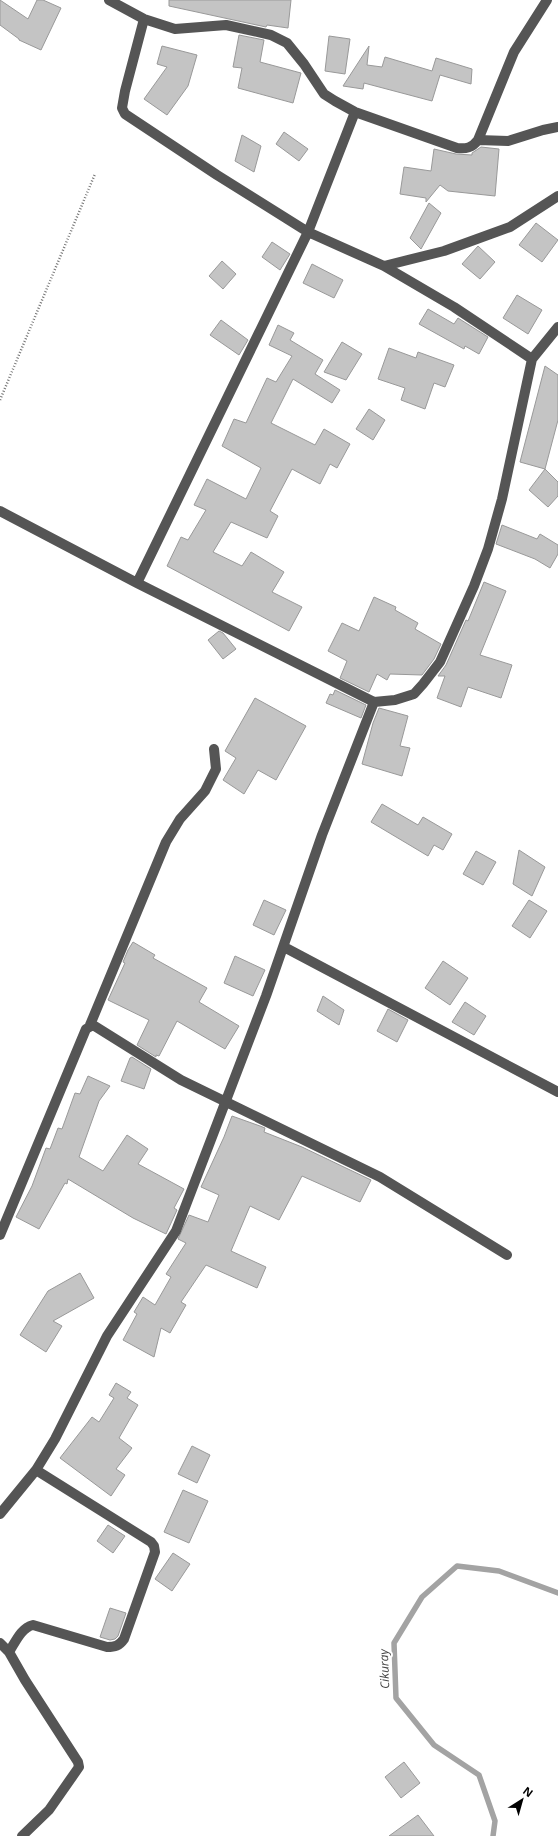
<svg xmlns="http://www.w3.org/2000/svg" width="558" height="1836" font-family="'Open Sans',sans-serif">
  <style>
    .lines { fill: none; stroke-linecap: round; stroke-linejoin: round }
    .stream { stroke: #a3a3a3; stroke-width: 5.5 }
    .building { fill: #c4c4c4; stroke: #999 }
    .path { stroke: #777; stroke-width: 2.5; stroke-dasharray: 1 2; stroke-linecap: butt }
    .minor { stroke: #555; stroke-width: 10 }
    .labels { text-anchor: middle; dominant-baseline: central; stroke-width: 4; stroke-linejoin: round; paint-order: stroke }
    .water-label { font-size: 12px; font-style: italic; fill: #444; stroke: #fff }
  </style>
  <rect width="100%" height="100%" fill="#fff"/>
  <g class="lines">
    <!-- stream -->
    <path class="stream" d="M 493,1836 L 495,1821 L 479,1775 L 434,1745 L 396,1698 L 394,1643 L 422,1597 L 457,1566 L 499,1571 L 558,1593"/>
  </g>
  <!-- building -->
  <path class="building" d="M 0,0 L 28,19 L 37,0 L 43,0 L 61,8 L 41,50 L 19,40 L 19,39 L 0,25 Z
    M 169,0 L 291,0 L 288,28 L 267,25 L 266,27 L 169,6 Z
    M 239,35 L 264,40 L 260,62 L 301,73 L 293,103 L 238,88 L 242,68 L 233,67 Z
    M 329,36 L 350,39 L 345,74 L 325,71 Z
    M 162,46 L 197,55 L 188,86 L 167,115 L 144,99 L 167,67 L 157,64 Z
    M 369,46 L 367,65 L 382,67 L 385,57 L 432,71 L 436,58 L 472,69 L 471,84 L 440,75 L 432,101 L 364,83 L 363,89 L 343,86 Z
    M 284,132 L 308,149 L 299,161 L 276,144 Z
    M 242,135 L 261,146 L 254,172 L 235,161 Z
    M 481,147 L 499,149 L 495,196 L 448,191 L 440,185 L 426,202 L 426,198 L 400,194 L 404,167 L 431,171 L 434,149 L 456,154 L 472,155 L 472,153 Z
    M 429,203 L 441,213 L 421,249 L 410,238 Z
    M 536,223 L 558,240 L 542,262 L 519,245 Z
    M 272,242 L 290,254 L 280,270 L 262,257 Z
    M 478,246 L 495,262 L 480,279 L 462,264 Z
    M 222,261 L 236,274 L 223,289 L 209,276 Z
    M 312,264 L 343,280 L 334,298 L 303,283 Z
    M 517,295 L 542,310 L 528,334 L 503,318 Z
    M 428,309 L 454,324 L 458,318 L 488,337 L 479,354 L 465,346 L 464,349 L 419,324 Z
    M 221,320 L 248,340 L 239,355 L 210,335 Z
    M 278,325 L 294,333 L 290,340 L 323,360 L 315,374 L 340,390 L 332,403 L 293,379 L 271,423 L 315,445 L 324,429 L 350,444 L 337,468 L 330,464 L 320,484 L 292,469 L 270,511 L 278,516 L 267,538 L 231,522 L 213,552 L 242,566 L 251,552 L 284,572 L 272,592 L 302,607 L 289,631 L 167,566 L 181,537 L 188,540 L 206,510 L 194,505 L 207,479 L 246,499 L 261,468 L 222,446 L 234,419 L 246,423 L 267,378 L 276,382 L 292,356 L 269,345 Z
    M 342,342 L 362,354 L 346,380 L 324,372 Z
    M 389,348 L 416,358 L 418,352 L 454,365 L 445,387 L 434,383 L 425,409 L 401,400 L 405,388 L 378,379 Z
    M 545,366 L 558,375 L 558,420 L 545,469 L 520,462 Z
    M 369,409 L 385,420 L 373,440 L 356,429 Z
    M 545,469 L 558,482 L 558,496 L 548,507 L 529,490 Z
    M 502,525 L 537,539 L 540,534 L 558,545 L 558,554 L 550,568 L 535,559 L 496,544 Z
    M 484,582 L 506,591 L 480,655 L 512,665 L 501,698 L 468,687 L 461,707 L 437,698 L 445,676 L 438,676 L 446,665 L 466,620 L 468,621 Z
    M 374,597 L 396,607 L 395,610 L 418,623 L 415,629 L 441,644 L 434,659 L 422,675 L 390,674 L 387,680 L 377,674 L 369,692 L 340,678 L 347,661 L 328,651 L 342,623 L 359,631 Z
    M 219,631 L 223,633 L 236,649 L 223,659 L 208,640 Z
    M 335,690 L 366,705 L 361,718 L 326,703 L 330,694 L 333,695 Z
    M 255,698 L 306,726 L 276,780 L 258,770 L 244,794 L 223,780 L 236,758 L 225,751 Z
    M 379,708 L 408,716 L 400,746 L 410,748 L 402,776 L 362,764 L 373,723 Z
    M 382,804 L 418,825 L 423,817 L 452,834 L 443,850 L 434,845 L 428,856 L 371,822 Z
    M 519,850 L 545,867 L 532,896 L 513,884 Z
    M 476,851 L 496,862 L 483,885 L 463,874 Z
    M 264,900 L 286,910 L 274,935 L 253,925 Z
    M 529,900 L 547,911 L 530,938 L 512,926 Z
    M 133,942 L 155,955 L 153,958 L 207,988 L 199,1002 L 239,1026 L 225,1049 L 177,1021 L 159,1056 L 156,1055 L 156,1057 L 137,1045 L 149,1020 L 108,1000 L 125,963 L 123,962 L 128,950 Z
    M 235,956 L 265,970 L 253,996 L 224,983 Z
    M 443,961 L 468,978 L 450,1005 L 425,988 Z
    M 323,996 L 344,1010 L 339,1025 L 317,1011 Z
    M 465,1002 L 486,1016 L 474,1035 L 452,1022 Z
    M 388,1009 L 408,1020 L 397,1042 L 377,1031 Z
    M 132,1057 L 151,1069 L 144,1089 L 121,1081 L 130,1058 Z
    M 88,1076 L 110,1086 L 99,1101 L 79,1157 L 103,1171 L 127,1135 L 148,1149 L 138,1164 L 184,1189 L 174,1208 L 177,1210 L 166,1234 L 133,1218 L 68,1179 L 67,1184 L 65,1183 L 39,1229 L 16,1217 L 32,1186 L 46,1148 L 50,1149 L 58,1128 L 62,1129 L 75,1093 L 80,1094 Z
    M 232,1116 L 260,1126 L 265,1128 L 264,1132 L 302,1147 L 371,1180 L 360,1202 L 302,1176 L 279,1220 L 250,1206 L 231,1251 L 266,1267 L 257,1288 L 206,1265 L 181,1302 L 186,1305 L 170,1333 L 161,1328 L 154,1357 L 123,1340 L 137,1314 L 134,1312 L 143,1297 L 155,1305 L 171,1277 L 166,1274 L 186,1243 L 178,1239 L 189,1215 L 208,1222 L 219,1195 L 201,1187 L 224,1137 Z
    M 80,1273 L 94,1298 L 53,1321 L 62,1326 L 46,1352 L 20,1335 L 48,1291 Z
    M 116,1383 L 131,1392 L 127,1398 L 138,1405 L 119,1438 L 132,1448 L 116,1469 L 125,1475 L 111,1496 L 60,1458 L 92,1417 L 99,1422 L 114,1398 L 109,1395 Z
    M 192,1446 L 210,1455 L 197,1483 L 178,1474 Z
    M 183,1490 L 208,1501 L 189,1543 L 164,1532 Z
    M 108,1525 L 125,1536 L 113,1553 L 97,1541 Z
    M 173,1553 L 190,1564 L 172,1591 L 155,1579 Z
    M 110,1608 L 126,1613 L 118,1636 L 115,1639 L 110,1640 L 100,1637 Z
    M 404,1762 L 420,1783 L 401,1798 L 385,1777 Z
    M 418,1815 L 434,1836 L 389,1836 Z"/>
  <g class="lines">
    <!-- path -->
    <path class="path" d="M 0,400 L 95,174"/>
    <!-- minor -->
    <path class="minor" d="M 109,0 L 144,19 L 175,29 L 226,25 L 271,35 L 287,43 L 304,64 L 324,94 L 335,101 L 355,112 L 457,148 C 466,149 472,148 478,140 L 514,52 L 547,0
      M 144,19 L 125,91 L 122,108 L 125,114 L 217,175 L 308,232 L 384,266 L 444,251 L 510,227 L 558,196
      M 478,140 L 508,141 L 543,130 L 558,127
      M 384,266 L 454,307 L 532,359
      M 0,511 L 137,583 L 374,702 L 322,835 L 266,996 L 176,1231 L 107,1336 L 55,1439 L 36,1470 L 0,1514
      M 137,583 L 308,232 L 355,112
      M 374,702 L 395,700 L 414,694 L 423,684 L 440,662 L 474,586 L 488,549 L 502,499 L 532,359 L 558,327
      M 284,947 L 558,1092
      M 90,1025 L 166,842 L 180,819 L 205,791 L 216,769 L 214,749
      M 0,1235 L 86,1029 L 93,1025 L 181,1080 L 380,1177 L 507,1255
      M 0,1643 L 9,1652 L 25,1680 L 78,1762 L 79,1767 L 49,1810 L 22,1836
      M 9,1652 C 16,1641 21,1628 33,1625 L 107,1647 C 115,1647 119,1646 124,1639 L 155,1552 L 154,1546 L 151,1542 L 36,1470"/>
  </g>
  <g class="labels">
    <!-- water labels -->
    <g class="water-label">
      <text transform="translate(384 1669) rotate(-92)">Cikuray</text>
    </g>
  </g>
  <!-- north arrow -->
  <g transform="translate(522 1800) rotate(37)" stroke="#ffffff" stroke-width="3" paint-order="stroke">
  <path d="M0-3L7 15L0 10L-7 15Z" fill="#000000"/>
  <text y="-6" font-size="11" font-weight="bold" text-anchor="middle" fill="#000000">N</text>
  </g>
</svg>
